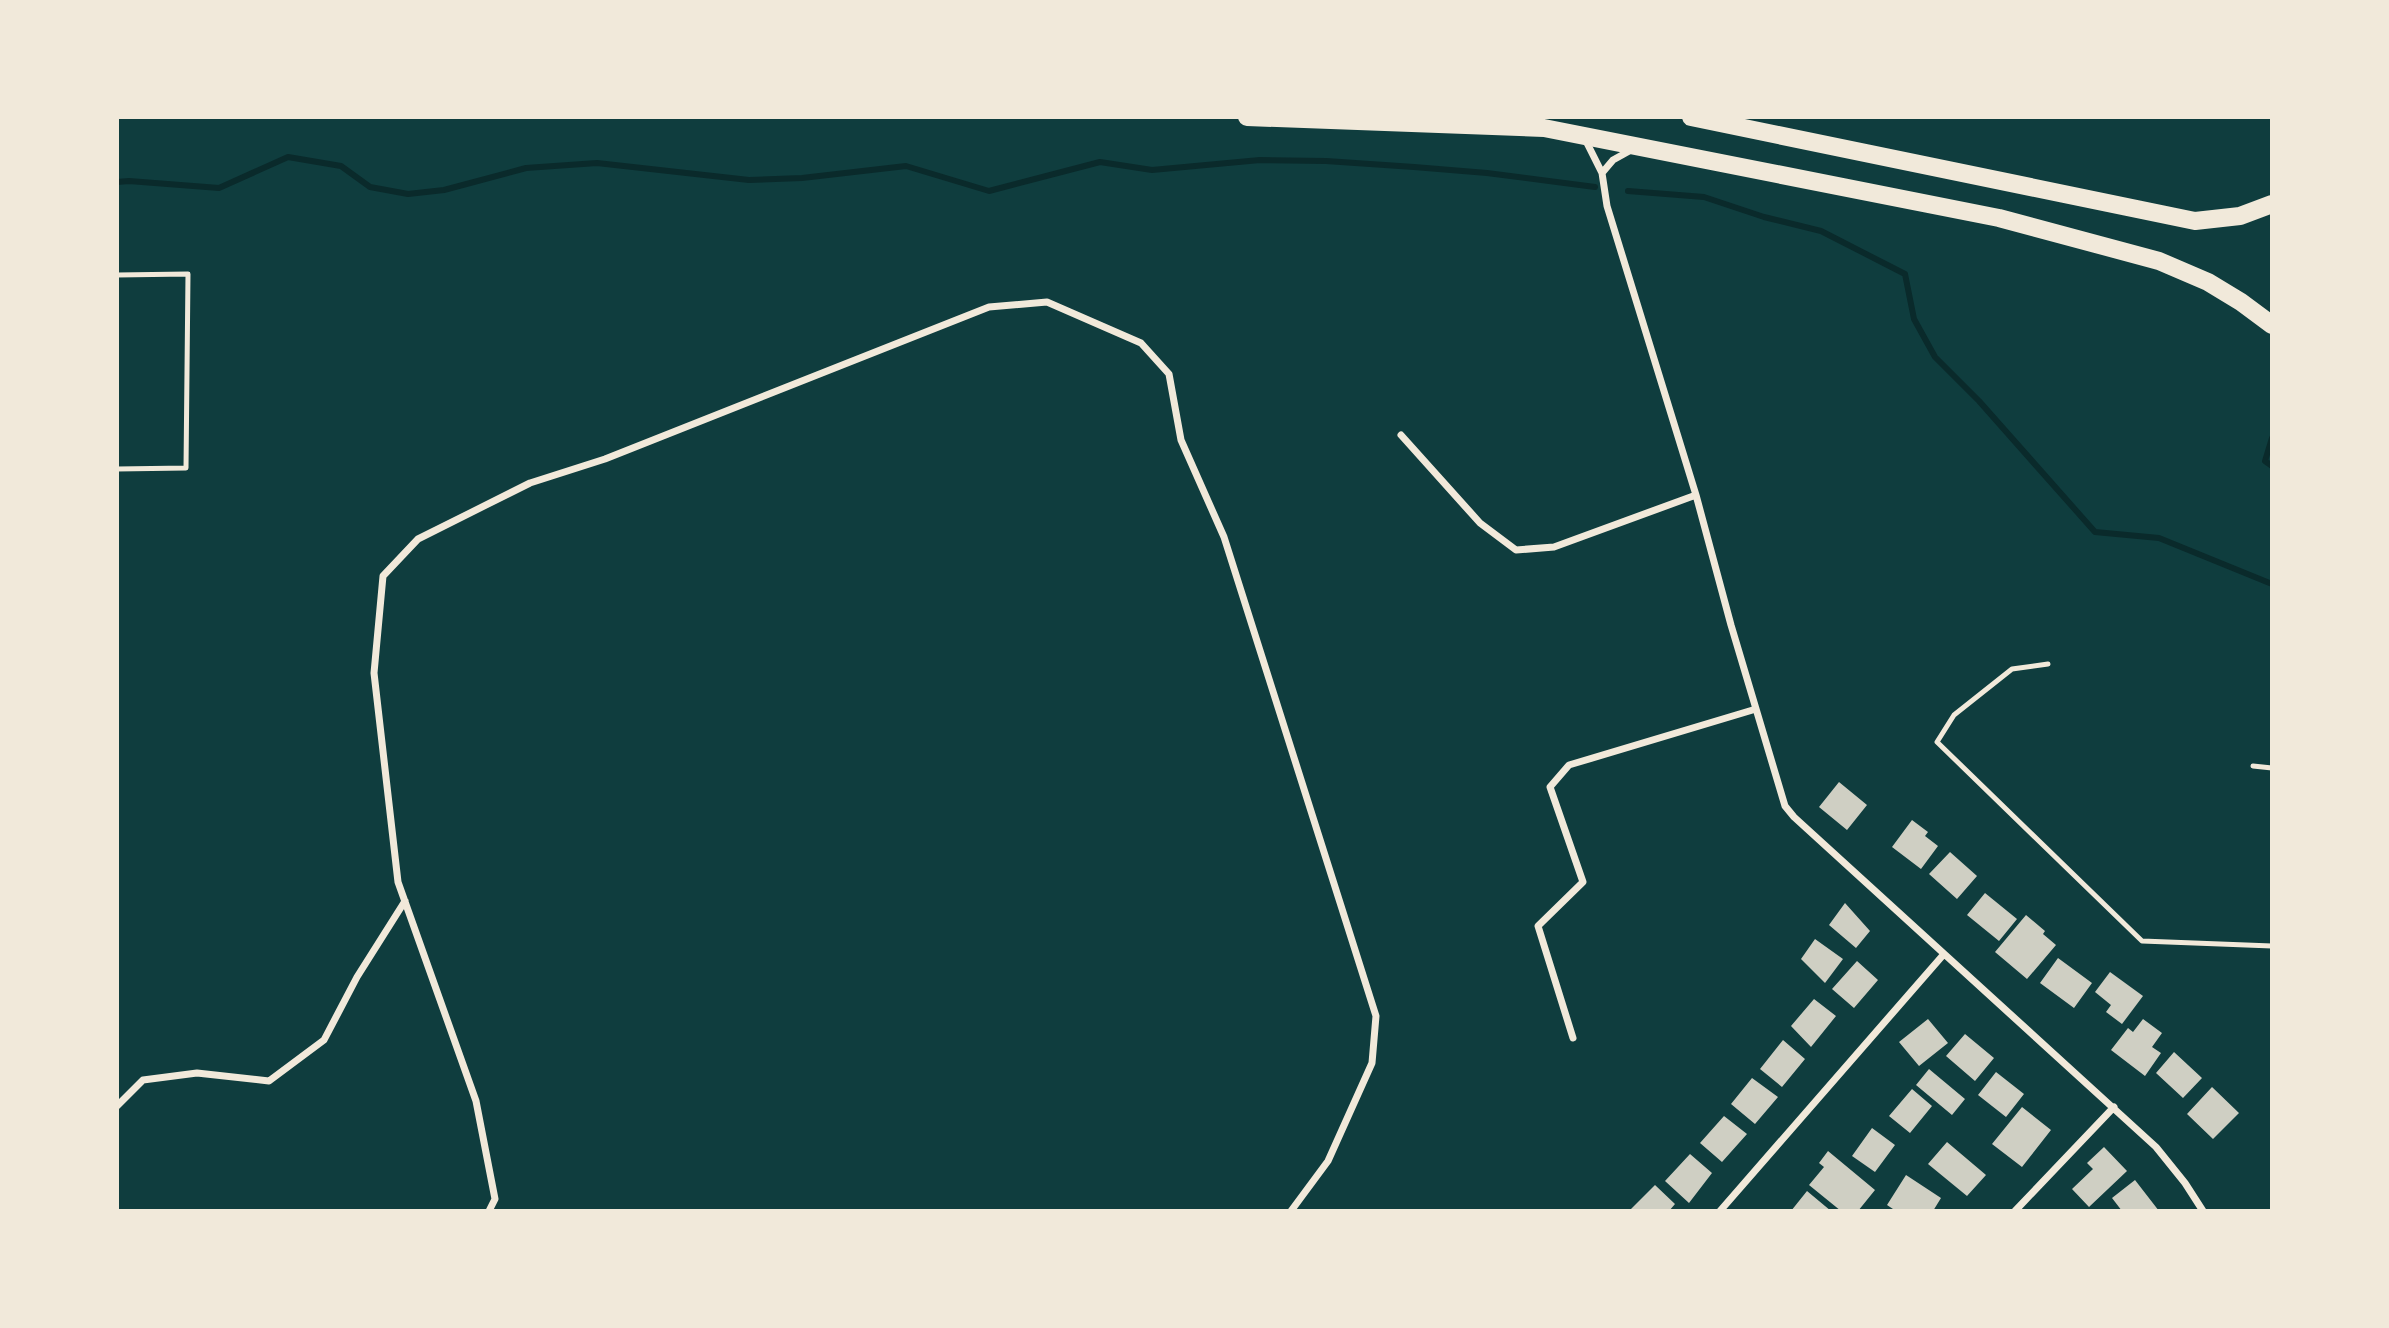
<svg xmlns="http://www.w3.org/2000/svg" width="2389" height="1328" font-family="Rubik,sans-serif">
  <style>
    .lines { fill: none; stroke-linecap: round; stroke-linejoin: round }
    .stream { stroke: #0a2a2b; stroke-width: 6 }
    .building { fill: #cfcfc3 }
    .service { stroke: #f1e9da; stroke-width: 5 }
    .minor { stroke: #f1e9da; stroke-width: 7 }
    .primary { stroke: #f1e9da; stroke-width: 18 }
  </style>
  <rect width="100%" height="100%" fill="#0f3d3e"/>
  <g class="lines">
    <!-- stream -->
    <path class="stream" d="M 117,182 L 129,181 L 219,188 L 288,157 L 341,166 L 370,187 L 408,194 L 444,190 L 526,168 L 597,163 L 749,180 L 802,178 L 906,166 L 989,191 L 1100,162 L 1152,170 L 1260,160 L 1326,161 L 1414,167 L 1487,173 L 1595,187
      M 1628,191 L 1704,197 L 1764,217 L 1821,231 L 1905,274 L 1914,319 L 1935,357 L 1979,401 L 2095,532 L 2159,538 L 2272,584
      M 2272,438 L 2265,461 L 2272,466"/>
  </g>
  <!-- building -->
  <path class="building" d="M 1839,782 L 1867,805 L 1847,830 L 1819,807 Z
    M 1912,820 L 1928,832 L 1925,836 L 1938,846 L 1921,869 L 1892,847 Z
    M 1950,852 L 1977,876 L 1957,899 L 1929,874 Z
    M 1985,893 L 2017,919 L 1999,941 L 1967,915 Z
    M 1845,903 L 1870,931 L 1856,948 L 1829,925 Z
    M 2026,915 L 2045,931 L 2043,934 L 2056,945 L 2027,979 L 1995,952 Z
    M 1815,939 L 1843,959 L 1825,983 L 1801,959 Z
    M 2058,958 L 2092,983 L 2074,1008 L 2040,983 Z
    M 1857,961 L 1878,980 L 1854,1008 L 1832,989 Z
    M 2110,972 L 2143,996 L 2122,1024 L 2106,1012 L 2111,1005 L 2095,992 Z
    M 1814,999 L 1836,1016 L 1811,1047 L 1791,1026 Z
    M 1928,1019 L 1948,1043 L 1919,1066 L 1899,1042 Z
    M 2143,1019 L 2162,1033 L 2152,1047 L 2161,1053 L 2145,1076 L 2111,1050 L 2128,1028 L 2133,1032 Z
    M 1965,1034 L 1994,1058 L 1975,1081 L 1946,1056 Z
    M 1783,1040 L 1805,1059 L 1782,1087 L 1760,1069 Z
    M 2174,1052 L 2202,1078 L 2183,1098 L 2156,1073 Z
    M 1929,1069 L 1965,1099 L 1952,1115 L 1916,1085 Z
    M 1996,1072 L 2024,1094 L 2006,1117 L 1978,1095 Z
    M 1752,1078 L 1778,1097 L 1755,1124 L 1731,1104 Z
    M 2212,1087 L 2239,1113 L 2213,1139 L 2187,1114 Z
    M 1912,1089 L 1932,1106 L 1910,1133 L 1889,1116 Z
    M 2022,1107 L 2051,1130 L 2022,1167 L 1992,1144 Z
    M 1724,1116 L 1747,1134 L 1722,1162 L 1700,1143 Z
    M 1872,1128 L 1895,1145 L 1875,1172 L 1852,1156 Z
    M 1947,1142 L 1986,1175 L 1967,1196 L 1928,1164 Z
    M 2104,1147 L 2127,1171 L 2089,1207 L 2072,1189 L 2093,1169 L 2087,1163 Z
    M 1828,1151 L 1875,1190 L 1858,1211 L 1841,1211 L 1809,1185 L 1824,1167 L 1819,1163 Z
    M 1690,1154 L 1712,1173 L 1689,1203 L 1665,1181 Z
    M 1906,1175 L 1941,1198 L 1933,1211 L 1896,1211 L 1887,1205 Z
    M 2135,1180 L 2159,1211 L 2122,1211 L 2112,1198 Z
    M 1655,1185 L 1675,1204 L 1669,1211 L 1629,1211 Z
    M 1807,1191 L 1831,1211 L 1791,1211 Z"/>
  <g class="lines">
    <!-- service -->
    <path class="service" d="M 117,275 L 188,274 L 186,468 L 117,469
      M 2048,664 L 2012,669 L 1954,715 L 1937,742 L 2142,941 L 2272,946
      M 2253,766 L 2272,768"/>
    <!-- minor -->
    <path class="minor" d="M 1585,139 L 1602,173 L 1607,206 L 1696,495 L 1731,625 L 1785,806 L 1794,817 L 2156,1147 L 2185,1183 L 2203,1211
      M 1602,173 L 1613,160 L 1631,150
      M 1401,435 L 1480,523 L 1516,550 L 1554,547 L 1696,495
      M 1573,1038 L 1538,926 L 1583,882 L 1550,787 L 1569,765 L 1756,709
      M 117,1106 L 143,1080 L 197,1073 L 269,1081 L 324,1040 L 357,977 L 405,901
      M 489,1211 L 495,1199 L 476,1101 L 398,882 L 374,673 L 383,576 L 418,539 L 530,483 L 605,459 L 989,307 L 1047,302 L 1141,343 L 1169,374 L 1181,440 L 1224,537 L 1376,1016 L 1372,1063 L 1328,1161 L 1291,1211
      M 1720,1211 L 1944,954
      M 2015,1211 L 2114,1107"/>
    <!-- primary -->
    <path class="primary" d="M 1247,117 L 1544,128 L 1999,218 L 2159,261 L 2208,282 L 2241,302 L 2272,325
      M 1691,117 L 2195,221 L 2240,216 L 2272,204"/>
  </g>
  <!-- border -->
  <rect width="2389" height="1328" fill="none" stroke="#f1e9da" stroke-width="238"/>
</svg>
